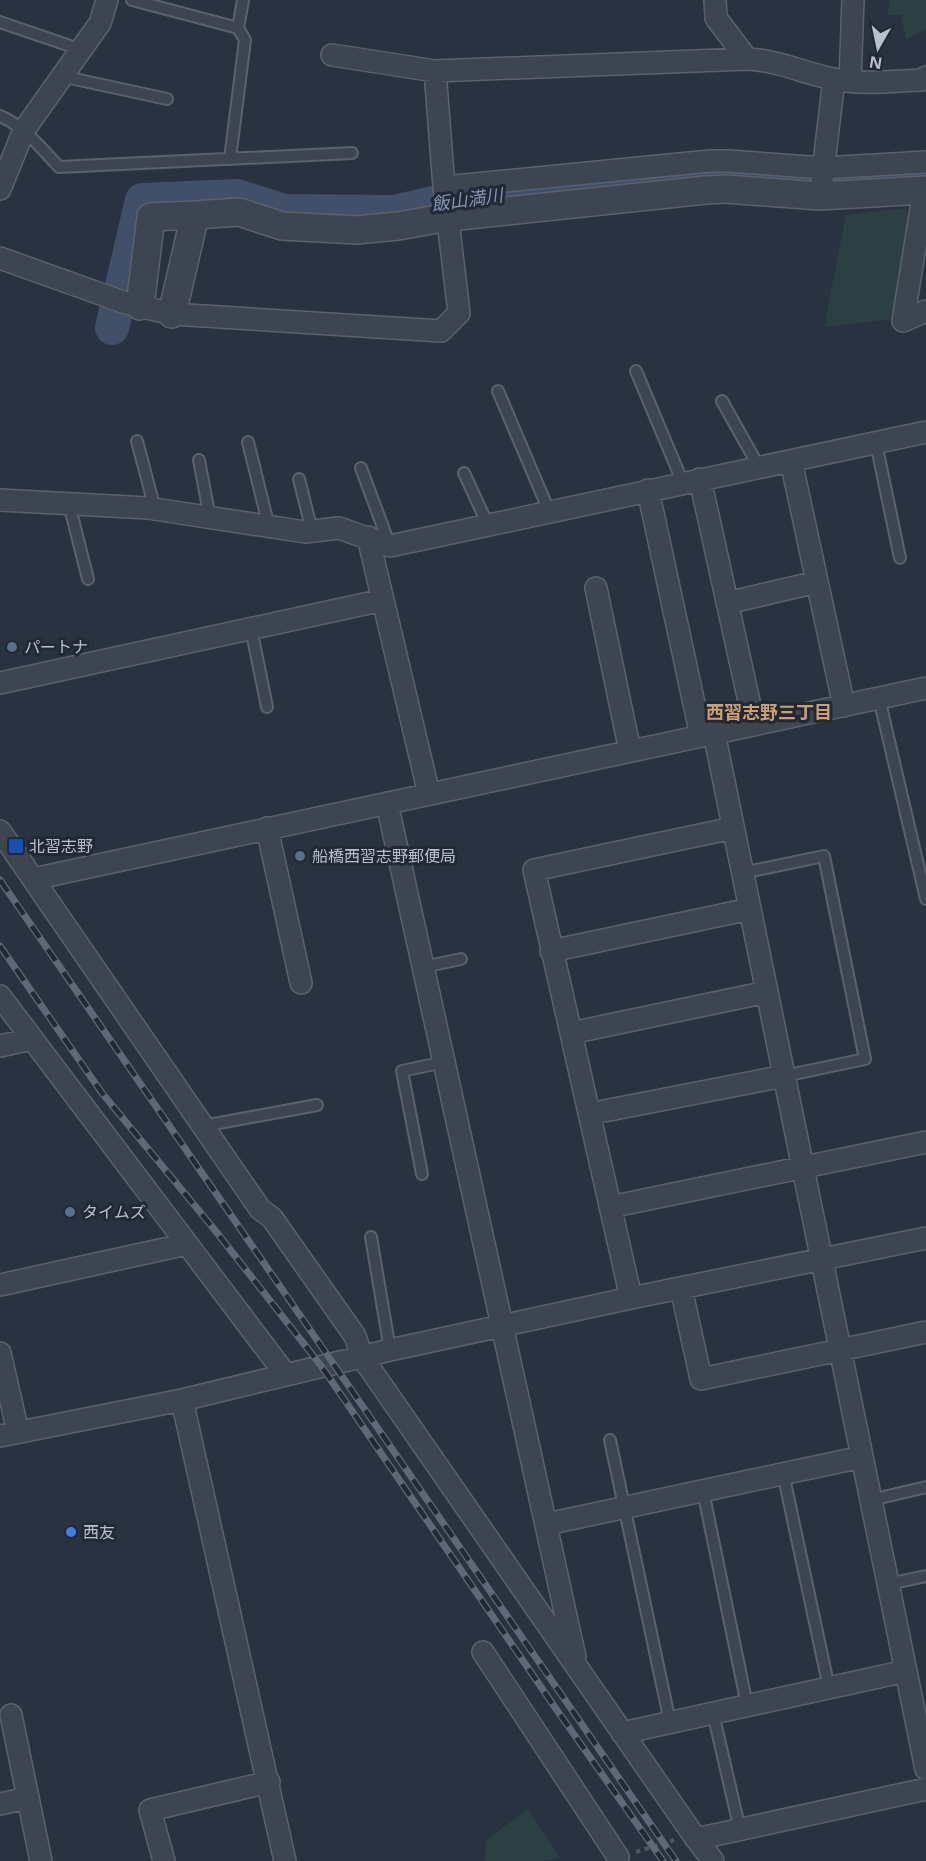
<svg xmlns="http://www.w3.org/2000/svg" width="926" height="1861" font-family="'Open Sans','Noto Sans JP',sans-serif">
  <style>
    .green { fill: #2c4043 }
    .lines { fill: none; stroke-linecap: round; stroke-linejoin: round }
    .river { stroke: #414f68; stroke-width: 34 }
    .service-casing { stroke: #5b626e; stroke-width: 14 }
    .minor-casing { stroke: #5b626e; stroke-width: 24 }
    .tertiary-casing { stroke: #5b626e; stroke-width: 30 }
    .path { stroke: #4c5d61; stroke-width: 4; stroke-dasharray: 4.5 4.5; stroke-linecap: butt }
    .service { stroke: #3d4551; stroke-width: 10 }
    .minor { stroke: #3d4551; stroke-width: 21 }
    .tertiary { stroke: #3d4551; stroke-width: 27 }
    .rail-casing { stroke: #606877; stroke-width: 7 }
    .rail { stroke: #222936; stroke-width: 4.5; stroke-dasharray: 14; stroke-linecap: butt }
    .service-dot { fill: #5c6f8a; stroke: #222936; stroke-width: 2 }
    .transit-dot { fill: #1a4fb4; stroke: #222936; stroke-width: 2 }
    .shop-dot { fill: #3f7fe0; stroke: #222936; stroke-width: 2 }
    .labels { text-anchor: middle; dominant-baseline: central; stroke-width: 6; stroke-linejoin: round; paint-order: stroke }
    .poi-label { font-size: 16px; fill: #bac0cb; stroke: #222936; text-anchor: start }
    .water-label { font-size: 18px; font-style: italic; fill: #8595af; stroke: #222936 }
    .neighbourhood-label { font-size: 18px; font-weight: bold; fill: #ce9f73; stroke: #222936 }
  </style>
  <rect width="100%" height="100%" fill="#293241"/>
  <!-- green -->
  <path class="green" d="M 890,0 L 926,0 L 926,29 L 906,40 L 901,15 L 887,15 Z
    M 906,208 L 911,215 L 892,319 L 824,327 L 846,215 Z
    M 528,1809 L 560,1858 L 543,1861 L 485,1861 L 486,1840 Z"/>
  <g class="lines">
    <!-- river -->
    <path class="river" d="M 112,328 L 142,200 L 237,196 L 284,211 L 394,212 L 454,198 L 709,174 L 746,174 L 821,181 L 926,174"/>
    <defs>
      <path id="service" d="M 132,0 L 238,28
        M 0,22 L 82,50
        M 62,75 L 70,78 L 167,99
        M 0,116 C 24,126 41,148 59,167 L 352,153
        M 230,159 L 245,40 L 238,28 L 243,0
        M 636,371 L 683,483
        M 498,391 L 549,511
        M 722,401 L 759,467
        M 137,441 L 155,509
        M 248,442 L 269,527
        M 876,443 L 900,558
        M 199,460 L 210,518
        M 361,468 L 390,546
        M 464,473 L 488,525
        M 299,479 L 312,531
        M 69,504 L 88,579
        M 251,628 L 267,707
        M 879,698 L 926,899
        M 742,873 L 824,856 L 865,1059 L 784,1076
        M 423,967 L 461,959
        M 203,1126 L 317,1105
        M 422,1174 L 402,1071 L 444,1062
        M 371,1237 L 390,1350
        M 610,1440 L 670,1722
        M 783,1473 L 829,1688
        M 703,1491 L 747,1705
        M 871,1500 L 926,1487
        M 888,1584 L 926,1576
        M 713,1713 L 740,1830"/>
      <path id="minor" d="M 715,0 L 716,18 L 747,59
        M 332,55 L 435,71
        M 850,81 L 853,0
        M 822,180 L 834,79
        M 444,187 L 710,161 L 729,161 L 823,168 L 926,162
        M 0,189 L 24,130 L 100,23 L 107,0
        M 924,191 L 903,321 L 926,311
        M 0,258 L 123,302 L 172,314 L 441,331 L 459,313 L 444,187 L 435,71 L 747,59 C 777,60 804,73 833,79 C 861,85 893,81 921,80 L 926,77
        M 791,461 L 844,706
        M 700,479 L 754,724
        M 648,490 L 701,736
        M 0,500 L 148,508 L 305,532 L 339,528 L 390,546 L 926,432
        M 368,537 L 429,794
        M 596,588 L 630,751
        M 727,603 L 817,582
        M 0,683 L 383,600
        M 714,733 L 926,1769
        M 387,803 L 575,1657
        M 267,828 L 301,983
        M 0,831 L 260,1209 L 272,1218 L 355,1336 L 362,1357 L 692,1833 L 713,1861
        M 33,879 L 926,688
        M 551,951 L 750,909
        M 0,996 L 286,1375
        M 571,1033 L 767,992
        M 0,1046 L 32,1039
        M 589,1114 L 784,1076
        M 610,1207 L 926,1142
        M 0,1285 L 187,1244
        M 681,1288 L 701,1379 L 926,1332
        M 631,1298 L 534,870 L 733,828
        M 0,1353 L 18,1432
        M 182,1400 L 285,1861
        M 0,1436 L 182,1400 L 390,1350 L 631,1298 L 926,1238
        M 547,1524 L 862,1457
        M 483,1652 L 618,1857
        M 11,1715 L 41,1861
        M 622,1733 L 906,1671
        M 0,1804 L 27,1798
        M 696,1839 L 926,1789
        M 164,1861 L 150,1810 L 269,1782"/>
      <path id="tertiary" d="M 140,306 L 151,217 L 195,215
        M 172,314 L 195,215 L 239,212 L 282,226 L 357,230 L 398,226 L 449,217 L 706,190 L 725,189 L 820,196 L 926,190"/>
    </defs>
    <!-- service casing -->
    <use href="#service" class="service-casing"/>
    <!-- minor casing -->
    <use href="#minor" class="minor-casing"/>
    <!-- tertiary casing -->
    <use href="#tertiary" class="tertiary-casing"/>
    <!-- path -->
    <path class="path" d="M 636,1852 L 674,1840"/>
    <!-- service -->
    <use href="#service" class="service"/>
    <!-- minor -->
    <use href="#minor" class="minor"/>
    <!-- tertiary -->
    <use href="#tertiary" class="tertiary"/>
    <defs>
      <path id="rail" d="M 0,880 L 676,1861
        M 0,946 L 102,1093 L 214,1229 L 322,1367 L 554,1706 L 663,1861"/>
    </defs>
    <!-- rail casing -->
    <use href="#rail" class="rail-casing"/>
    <!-- rail -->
    <use href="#rail" class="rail"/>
  </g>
  <!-- markers -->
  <g class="service-dot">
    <circle cx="12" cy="647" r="6"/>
    <circle cx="300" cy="856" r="6"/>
    <circle cx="70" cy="1212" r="6"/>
  </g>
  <rect class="transit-dot" x="8" y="838" width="16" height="16" rx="3"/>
  <circle class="shop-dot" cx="71" cy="1532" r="6"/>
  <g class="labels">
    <!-- poi labels -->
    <g class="poi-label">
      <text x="24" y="647">パートナ</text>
      <text x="29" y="846">北習志野</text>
      <text x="312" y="856">船橋西習志野郵便局</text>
      <text x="82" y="1212">タイムズ</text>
      <text x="83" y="1532">西友</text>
    </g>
    <!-- water labels -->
    <g class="water-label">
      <text transform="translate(467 199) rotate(-8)">飯山満川</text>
    </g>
    <!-- neighbourhood labels -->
    <g class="neighbourhood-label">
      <text x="769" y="712">西習志野三丁目</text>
    </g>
  </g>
  <!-- north arrow -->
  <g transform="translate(878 48) rotate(189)" stroke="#222936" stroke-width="4.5" paint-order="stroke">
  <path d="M0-4.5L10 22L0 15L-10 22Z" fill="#bac0cb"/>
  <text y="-9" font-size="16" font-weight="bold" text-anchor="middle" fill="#bac0cb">N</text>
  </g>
</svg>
